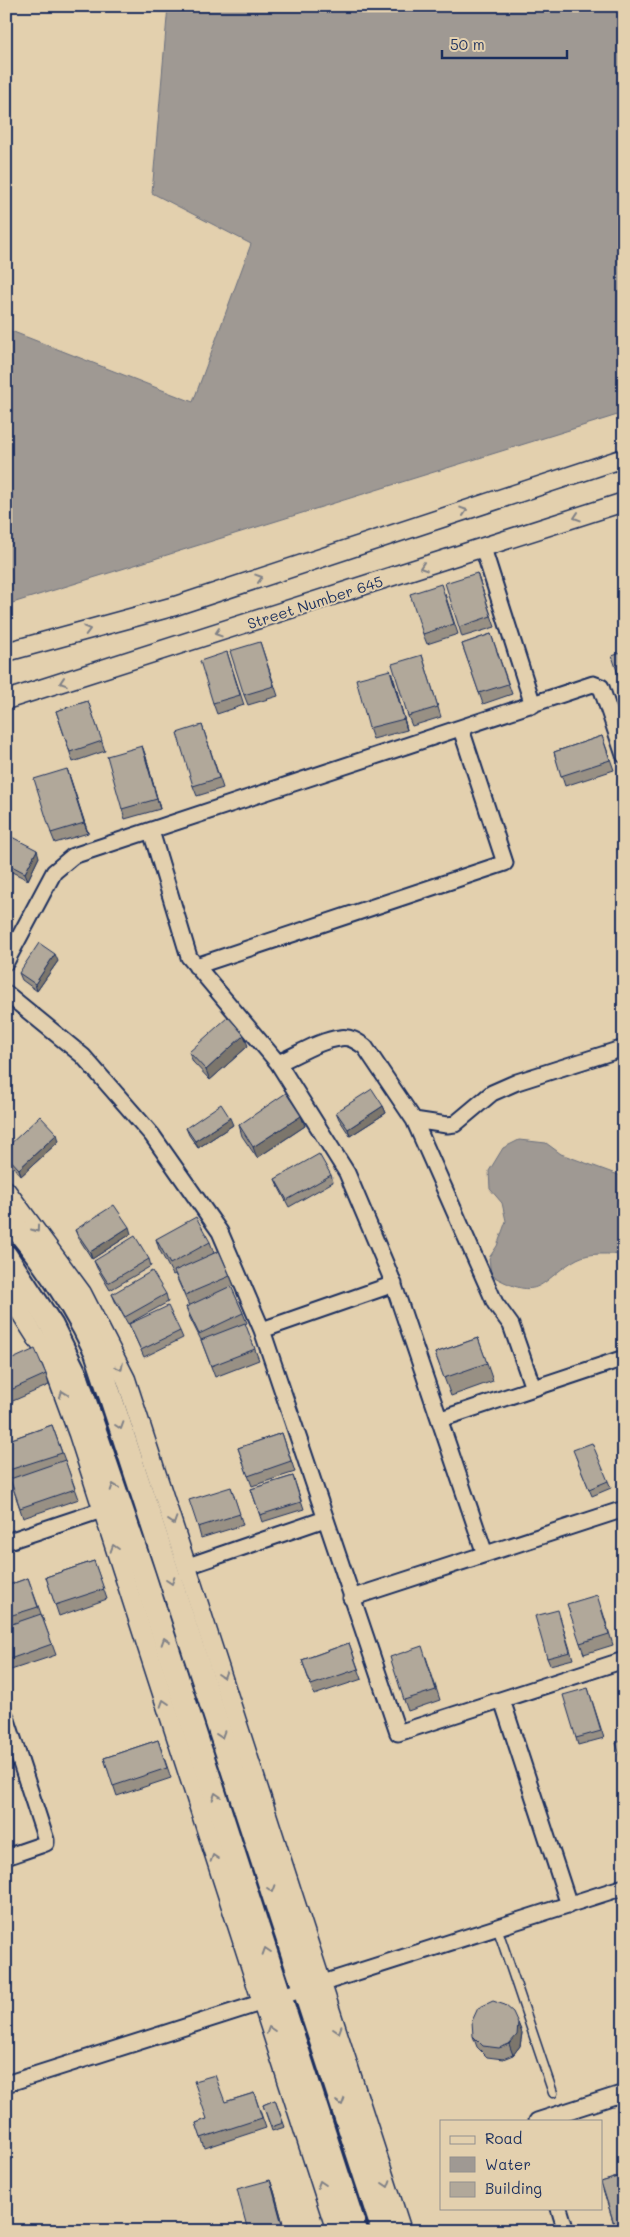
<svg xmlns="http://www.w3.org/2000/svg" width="630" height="2237" font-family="Mali,sans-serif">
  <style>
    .water { fill: #9f9993; stroke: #6a6f7e }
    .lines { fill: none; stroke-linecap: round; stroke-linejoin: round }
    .service-casing { stroke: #1b2f5e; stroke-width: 11 }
    .minor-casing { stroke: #1b2f5e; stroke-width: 19 }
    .tertiary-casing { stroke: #1b2f5e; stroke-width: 21 }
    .primary-casing { stroke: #1b2f5e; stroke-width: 26 }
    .service { stroke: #e3d0ae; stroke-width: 8 }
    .minor { stroke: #e3d0ae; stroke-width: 15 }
    .tertiary { stroke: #e3d0ae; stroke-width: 18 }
    .primary { stroke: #e3d0ae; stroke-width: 22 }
    .wall { fill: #989084; stroke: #1b2f5e }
    .shaded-wall { fill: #7c766c; stroke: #1b2f5e }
    .building { fill: #b1a89a; stroke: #1b2f5e }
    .oneway { stroke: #7f8086 }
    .labels { text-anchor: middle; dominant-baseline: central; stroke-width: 4; stroke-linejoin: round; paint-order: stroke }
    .street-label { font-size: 15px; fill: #1b2f5e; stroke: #e3d0ae }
  </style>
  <rect width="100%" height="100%" fill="#e3d0ae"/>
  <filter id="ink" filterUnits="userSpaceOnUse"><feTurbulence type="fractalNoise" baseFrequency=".02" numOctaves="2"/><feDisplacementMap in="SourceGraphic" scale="10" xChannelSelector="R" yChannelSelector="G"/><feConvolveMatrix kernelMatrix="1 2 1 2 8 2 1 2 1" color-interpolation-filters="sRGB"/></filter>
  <g filter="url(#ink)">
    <!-- water -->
    <path class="water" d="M 168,6 L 624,6 L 624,413 L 6,605 L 6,329 L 193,402 L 251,244 L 152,193 Z
      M 519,1140 L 546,1143 L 561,1154 L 624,1177 L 624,1255 C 610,1254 590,1252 577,1259 C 538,1281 542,1304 491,1275 L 489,1258 L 497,1246 L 506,1221 L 502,1203 L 490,1189 L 489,1171 L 503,1148 Z"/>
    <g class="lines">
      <defs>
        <path id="service" d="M 497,1927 L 553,2093"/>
        <path id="minor" d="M 483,548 L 533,705
          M 151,831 L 189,957 L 278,1063 L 347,1173 L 391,1277 L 485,1554
          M 6,962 L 54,872 L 73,856 L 593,684 L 601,687 L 624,755
          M 196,966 L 505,863 L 461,729
          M 6,993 L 83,1056 L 152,1135 L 220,1232 L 262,1330 L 398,1733 L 624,1660
          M 278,1063 C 297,1055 320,1040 340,1038 C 350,1036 358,1042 365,1047 L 414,1120 L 447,1125 L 455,1124 L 492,1093 L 517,1082 L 624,1048
          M 414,1120 L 495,1303 L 511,1325 L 533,1388
          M 262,1330 L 394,1284
          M 441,1419 L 624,1358
          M 6,1542 L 102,1510
          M 188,1566 L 325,1519
          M 351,1598 L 624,1509
          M 502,1700 L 569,1905
          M 6,1717 L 46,1840 L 46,1843 L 41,1845 L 6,1857
          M 6,2084 L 624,1887
          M 537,2121 L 624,2093
          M 559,2208 L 566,2231"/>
        <path id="tertiary" d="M 6,652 L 175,606 L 624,458
          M 6,700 L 624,502
          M 6,1190 L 82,1293 L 126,1379 L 402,2231
          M 6,1290 L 51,1361 L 78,1434 L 336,2231"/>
        <path id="primary" d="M 6,1216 C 43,1259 72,1301 96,1352 L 383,2231
          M 6,1256 L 52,1326 L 76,1375 L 144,1575 L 356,2231"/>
      </defs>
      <!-- service casing -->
      <use href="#service" class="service-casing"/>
      <!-- minor casing -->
      <use href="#minor" class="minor-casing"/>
      <!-- tertiary casing -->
      <use href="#tertiary" class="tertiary-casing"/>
      <!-- primary casing -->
      <use href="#primary" class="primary-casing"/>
      <!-- service -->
      <use href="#service" class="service"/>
      <!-- minor -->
      <use href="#minor" class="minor"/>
      <!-- tertiary -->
      <use href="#tertiary" class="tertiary"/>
      <!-- primary -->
      <use href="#primary" class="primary"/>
    </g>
    <!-- wall -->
    <path class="wall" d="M 477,573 L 495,627 L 462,637 L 459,627 Z
      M 445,594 L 458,634 L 427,644 L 423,634 Z
      M 491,634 L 512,694 L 483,704 L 462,644 Z
      M 260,642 L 278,696 L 248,705 L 244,695 Z
      M 227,652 L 244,705 L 217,714 L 213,703 Z
      M 624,652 L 624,689 L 620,680 Z
      M 422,655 L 441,717 L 412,726 L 408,716 Z
      M 390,670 L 394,680 L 407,730 L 373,739 L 369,728 Z
      M 88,701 L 105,751 L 73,762 L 56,711 Z
      M 202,725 L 223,788 L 197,796 L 193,786 Z
      M 602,736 L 614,770 L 565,786 L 554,752 Z
      M 142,746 L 146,757 L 160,809 L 125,819 L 122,809 Z
      M 67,769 L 88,833 L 55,843 L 51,833 Z
      M 6,834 L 39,857 L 28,880 L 6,869 Z
      M 58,961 L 37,991 L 22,980 L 19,973 Z
      M 248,1046 L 210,1080 L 193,1062 L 189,1052 Z
      M 383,1106 L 386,1113 L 350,1136 L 339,1119 L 336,1112 Z
      M 301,1116 L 305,1126 L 257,1158 L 242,1136 L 239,1125 Z
      M 233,1125 L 198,1148 L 189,1135 L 186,1128 Z
      M 59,1141 L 21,1176 L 6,1159 L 6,1148 Z
      M 331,1175 L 333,1182 L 289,1207 L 278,1186 L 275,1179 Z
      M 75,1230 L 131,1234 L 92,1259 L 78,1237 Z
      M 156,1239 L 210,1242 L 214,1253 L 209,1256 L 230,1276 L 234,1286 L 231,1287 L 243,1313 L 247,1323 L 245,1324 L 259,1360 L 215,1377 L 201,1340 L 190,1318 L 186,1307 L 189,1306 L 175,1274 L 173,1275 L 159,1249 Z
      M 149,1259 L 151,1266 L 110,1290 L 97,1268 L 94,1261 Z
      M 112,1294 L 166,1294 L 168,1302 L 128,1324 L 115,1301 Z
      M 129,1324 L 180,1331 L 183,1338 L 144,1357 Z
      M 478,1338 L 493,1381 L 451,1396 L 435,1353 Z
      M 6,1362 L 46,1374 L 49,1385 L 6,1404 Z
      M 52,1425 L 79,1499 L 23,1518 L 11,1482 L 10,1482 L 6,1472 L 6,1441 Z
      M 282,1433 L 295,1472 L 252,1486 L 238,1448 Z
      M 576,1457 L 608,1481 L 611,1488 L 592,1496 Z
      M 293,1476 L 304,1509 L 262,1522 L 251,1489 Z
      M 231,1487 L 243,1525 L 201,1538 L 198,1527 Z
      M 94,1561 L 107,1599 L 59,1616 L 46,1577 Z
      M 28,1578 L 56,1655 L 11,1670 L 6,1658 L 6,1586 Z
      M 601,1606 L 613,1645 L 584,1654 L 580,1643 Z
      M 560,1617 L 573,1659 L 550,1665 L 547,1658 Z
      M 349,1643 L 362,1679 L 314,1695 L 302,1660 Z
      M 426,1657 L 440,1700 L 408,1711 L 404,1700 Z
      M 588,1688 L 604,1738 L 578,1745 L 576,1738 Z
      M 158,1740 L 171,1778 L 117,1796 L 104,1758 Z
      M 518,2023 L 522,2033 L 520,2046 L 513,2055 L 503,2059 L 487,2057 L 477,2047 L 473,2036 Z
      M 254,2093 L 266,2128 L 205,2148 L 196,2123 L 207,2119 L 225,2102 Z
      M 275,2100 L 285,2127 L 272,2131 L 263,2105 Z
      M 624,2175 L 624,2231 L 616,2231 L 601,2182 Z
      M 270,2180 L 274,2191 L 285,2231 L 248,2231 Z"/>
    <!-- shaded-wall -->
    <path class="shaded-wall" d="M 390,670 L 394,680 L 407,730 L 404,719 Z
      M 142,746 L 146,757 L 160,809 L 157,799 Z
      M 67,769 L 71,780 L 88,833 L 84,823 Z
      M 37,850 L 39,857 L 28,880 L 25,873 Z
      M 55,954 L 58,961 L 37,991 L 35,984 Z
      M 244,1035 L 248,1046 L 210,1080 L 206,1070 Z
      M 383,1106 L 386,1113 L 350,1136 L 348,1129 Z
      M 301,1116 L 305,1126 L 257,1158 L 253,1147 Z
      M 230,1118 L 233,1125 L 198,1148 L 195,1141 Z
      M 57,1134 L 59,1141 L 21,1176 L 19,1169 Z
      M 129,1227 L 131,1234 L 92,1259 L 90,1252 Z
      M 518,2023 L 522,2033 L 520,2046 L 513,2055 L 509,2044 Z
      M 270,2180 L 274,2191 L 285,2231 L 284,2231 L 283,2228 Z"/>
    <!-- building -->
    <path class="building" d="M 477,573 L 491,616 L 459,627 L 445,583 Z
      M 441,584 L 454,624 L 423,634 L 410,594 Z
      M 491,634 L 508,684 L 479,693 L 462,644 Z
      M 260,642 L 274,686 L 244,695 L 230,651 Z
      M 227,652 L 240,695 L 213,703 L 200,661 Z
      M 624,652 L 624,679 L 620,680 L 612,656 Z
      M 422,655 L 438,707 L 408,716 L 392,664 Z
      M 390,670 L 404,719 L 369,728 L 356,679 Z
      M 88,701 L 102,741 L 70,752 L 56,711 Z
      M 202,725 L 219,778 L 193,786 L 177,733 Z
      M 602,736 L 610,760 L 561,776 L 554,752 Z
      M 142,746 L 157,799 L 122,809 L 107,756 Z
      M 67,769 L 84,823 L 51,833 L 34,779 Z
      M 6,834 L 37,850 L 25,873 L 6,863 Z
      M 39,943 L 55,954 L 35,984 L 19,973 Z
      M 228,1017 L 244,1035 L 206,1070 L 189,1052 Z
      M 372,1089 L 383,1106 L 348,1129 L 336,1112 Z
      M 286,1093 L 301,1116 L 253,1147 L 239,1125 Z
      M 221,1104 L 230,1118 L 195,1141 L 186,1128 Z
      M 40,1116 L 57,1134 L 19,1169 L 6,1155 L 6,1148 Z
      M 319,1154 L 331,1175 L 287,1200 L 275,1179 Z
      M 114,1205 L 129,1227 L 90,1252 L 75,1230 Z
      M 196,1217 L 210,1242 L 170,1264 L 156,1239 Z
      M 135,1236 L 149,1259 L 108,1283 L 94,1261 Z
      M 219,1251 L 230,1276 L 185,1295 L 174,1271 Z
      M 152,1271 L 166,1294 L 125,1317 L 112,1294 Z
      M 231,1286 L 243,1313 L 199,1334 L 186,1307 Z
      M 168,1306 L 180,1331 L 141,1350 L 129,1324 Z
      M 245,1323 L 255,1349 L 211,1366 L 201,1340 Z
      M 478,1338 L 487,1363 L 444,1378 L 435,1353 Z
      M 35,1349 L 46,1374 L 6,1392 L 6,1362 Z
      M 52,1425 L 62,1453 L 6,1471 L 6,1441 Z
      M 282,1433 L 291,1461 L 248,1476 L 238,1448 Z
      M 624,1435 L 624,1444 L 621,1436 Z
      M 592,1443 L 608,1481 L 589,1489 L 573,1450 Z
      M 65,1460 L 75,1489 L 20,1508 L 10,1479 Z
      M 293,1476 L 301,1502 L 260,1515 L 251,1489 Z
      M 231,1487 L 240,1514 L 198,1527 L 189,1500 Z
      M 94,1561 L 104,1589 L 55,1605 L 46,1577 Z
      M 28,1578 L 38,1607 L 6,1617 L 6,1586 Z
      M 597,1595 L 609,1634 L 580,1643 L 567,1604 Z
      M 558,1610 L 570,1652 L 547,1658 L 535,1616 Z
      M 41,1614 L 52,1644 L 7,1660 L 6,1626 Z
      M 349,1643 L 358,1669 L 311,1685 L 302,1660 Z
      M 422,1646 L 436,1690 L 404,1700 L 390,1657 Z
      M 588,1688 L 601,1731 L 576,1738 L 563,1695 Z
      M 158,1740 L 167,1768 L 113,1786 L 104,1758 Z
      M 624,1740 L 624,1768 L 616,1743 Z
      M 493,2001 L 505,2005 L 513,2012 L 518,2023 L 517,2035 L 509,2044 L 499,2048 L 483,2046 L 473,2036 L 472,2021 L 478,2008 Z
      M 215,2075 L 225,2102 L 254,2093 L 262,2118 L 201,2138 L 196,2123 L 207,2119 L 194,2081 Z
      M 275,2100 L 283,2123 L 271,2127 L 263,2105 Z
      M 624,2175 L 624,2227 L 616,2230 L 601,2182 Z
      M 270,2180 L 283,2228 L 274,2231 L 248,2231 L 237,2189 Z"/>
    <!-- one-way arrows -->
    <defs><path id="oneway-chevron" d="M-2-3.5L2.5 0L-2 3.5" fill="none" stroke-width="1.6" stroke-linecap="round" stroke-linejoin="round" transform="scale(1.25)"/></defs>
    <g class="oneway">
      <use href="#oneway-chevron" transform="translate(464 511) rotate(-18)"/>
      <use href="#oneway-chevron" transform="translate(577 517) rotate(162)"/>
      <use href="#oneway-chevron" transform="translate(423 567) rotate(162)"/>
      <use href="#oneway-chevron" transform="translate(259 578) rotate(-18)"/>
      <use href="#oneway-chevron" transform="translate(87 630) rotate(-15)"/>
      <use href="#oneway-chevron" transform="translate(218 633) rotate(162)"/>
      <use href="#oneway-chevron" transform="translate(63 682) rotate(162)"/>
      <use href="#oneway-chevron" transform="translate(36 1229) rotate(54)"/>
      <use href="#oneway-chevron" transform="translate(120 1367) rotate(63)"/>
      <use href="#oneway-chevron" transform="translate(63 1394) rotate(-110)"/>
      <use href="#oneway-chevron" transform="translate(120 1426) rotate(72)"/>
      <use href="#oneway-chevron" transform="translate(114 1487) rotate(-109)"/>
      <use href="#oneway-chevron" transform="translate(173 1521) rotate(72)"/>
      <use href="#oneway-chevron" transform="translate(114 1548) rotate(-108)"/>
      <use href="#oneway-chevron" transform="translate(171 1581) rotate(72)"/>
      <use href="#oneway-chevron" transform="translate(165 1641) rotate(-108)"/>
      <use href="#oneway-chevron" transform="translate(223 1675) rotate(72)"/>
      <use href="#oneway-chevron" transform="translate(164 1703) rotate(-108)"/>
      <use href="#oneway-chevron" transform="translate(221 1735) rotate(72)"/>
      <use href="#oneway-chevron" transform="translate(216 1796) rotate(-108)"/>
      <use href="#oneway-chevron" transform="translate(214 1858) rotate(-108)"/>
      <use href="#oneway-chevron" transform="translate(272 1889) rotate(72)"/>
      <use href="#oneway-chevron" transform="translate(266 1951) rotate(-108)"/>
      <use href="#oneway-chevron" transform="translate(270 2030) rotate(-108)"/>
      <use href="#oneway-chevron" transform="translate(338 2030) rotate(72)"/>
      <use href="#oneway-chevron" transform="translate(341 2102) rotate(72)"/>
      <use href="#oneway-chevron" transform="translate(321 2184) rotate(-108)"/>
      <use href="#oneway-chevron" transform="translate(387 2184) rotate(72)"/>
    </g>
  </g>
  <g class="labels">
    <!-- street labels -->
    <g class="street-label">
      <text transform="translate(315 602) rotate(-18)">Street Number 645</text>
    </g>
  </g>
  <!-- margin -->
  <rect width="630" height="2237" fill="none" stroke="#e3d0ae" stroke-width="25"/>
  <rect x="12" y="12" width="605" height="2212" fill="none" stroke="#1b2f5e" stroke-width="2" filter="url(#ink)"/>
  <!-- legend -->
  <rect x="440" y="2120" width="162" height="90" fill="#e3d0ae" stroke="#93908e"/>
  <rect x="450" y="2136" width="25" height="8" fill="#e3d0ae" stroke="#93908e"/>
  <text x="485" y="2144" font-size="15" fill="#1b2f5e">Road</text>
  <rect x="450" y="2157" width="25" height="15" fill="#9f9993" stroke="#93908e"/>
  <text x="485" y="2170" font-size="15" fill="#1b2f5e">Water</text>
  <rect x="450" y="2182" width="25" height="15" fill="#b1a89a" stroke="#93908e"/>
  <text x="485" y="2194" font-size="15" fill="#1b2f5e">Building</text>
  <!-- scale -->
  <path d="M442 50v8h125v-8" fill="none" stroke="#1b2f5e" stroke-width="2.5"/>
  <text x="450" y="50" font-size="15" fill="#1b2f5e" stroke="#e3d0ae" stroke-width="4" paint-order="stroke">50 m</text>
</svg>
